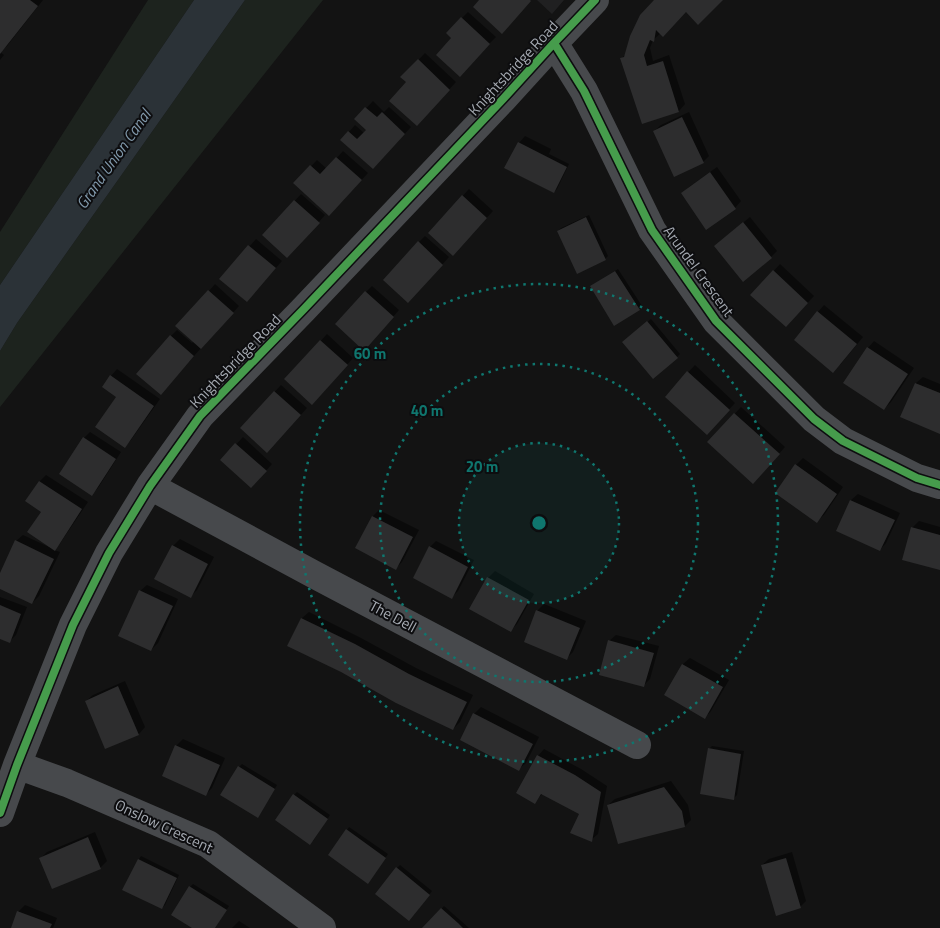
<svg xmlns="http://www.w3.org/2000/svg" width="940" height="928" font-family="'Titillium Web',sans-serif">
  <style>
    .built { fill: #202021 }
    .green { fill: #1d231e }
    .water { fill: #2b3237 }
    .shadow { fill: #0007 }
    .building { fill: #2d2d2e }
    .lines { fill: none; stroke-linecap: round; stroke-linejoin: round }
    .minor { stroke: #47494c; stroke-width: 28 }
    .cycleway-casing { stroke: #0d0d0f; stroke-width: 11 }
    .cycleway { stroke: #469c4c; stroke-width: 8 }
    .ring { fill: none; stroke: #0f766e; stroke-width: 2.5; stroke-dasharray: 2.5 5 }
    .labels { text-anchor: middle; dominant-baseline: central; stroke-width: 4; stroke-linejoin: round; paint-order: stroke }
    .street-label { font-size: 15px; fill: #a5aab2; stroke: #0d0d0f }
    .water-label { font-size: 16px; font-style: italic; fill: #8098aa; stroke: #0d0d0f }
    .centre { fill: #0f766e; stroke: #0d0d0f; stroke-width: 2.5 }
    .ring-label { font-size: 15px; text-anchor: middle; font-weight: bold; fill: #0f766e; stroke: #0d0d0f; stroke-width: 4; stroke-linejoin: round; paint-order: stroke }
  </style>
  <rect width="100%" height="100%" fill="#131313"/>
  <!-- built -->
  <path class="built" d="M 537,0 L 564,0 L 552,14 Z"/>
  <!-- green -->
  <path class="green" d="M 148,0 L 194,0 L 0,285 L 0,232 Z
    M 245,0 L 323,0 L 0,407 L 0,351 L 17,323 Z"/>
  <!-- water -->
  <path class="water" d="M 194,0 L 245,0 L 17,323 L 0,351 L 0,285 Z"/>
  <!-- shadow -->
  <path class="shadow" d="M 0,0 L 43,0 L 7,46 L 0,52 L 4,55 L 0,60 Z
    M 656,0 L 721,0 L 687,10 L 653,40 L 650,48 L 653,61 L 669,55 L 685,104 L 679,111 L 643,123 L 621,59 L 626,54 Z
    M 468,12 L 496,37 L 478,55 L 453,38 L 462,18 Z
    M 425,53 L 456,82 L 423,118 L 408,82 L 402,77 Z
    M 373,101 L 384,112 L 389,107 L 411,127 L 380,161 L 349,132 L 355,125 L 364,133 L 367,130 L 356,119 Z
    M 689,112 L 709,156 L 703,162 L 654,131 L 661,125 Z
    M 525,136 L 551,149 L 549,154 L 569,164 L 557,189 L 554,192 L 519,143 Z
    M 343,151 L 368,173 L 336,208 L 295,183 L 317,160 L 327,169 Z
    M 717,167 L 741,201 L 735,208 L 682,194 L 689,187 Z
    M 469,189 L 493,211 L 459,248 L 429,233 Z
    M 301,194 L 325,215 L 294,250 L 264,235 Z
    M 589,215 L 608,256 L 605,259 L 558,231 L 561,228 Z
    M 750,217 L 777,251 L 771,257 L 723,239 Z
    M 425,236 L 449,257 L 415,295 L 419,242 Z
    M 256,239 L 282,261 L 253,294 L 221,279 Z
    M 780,264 L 814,296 L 792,319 L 752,295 Z
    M 618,269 L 642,306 L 639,309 L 594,284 Z
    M 215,284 L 239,306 L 201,348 L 167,387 L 171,336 L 177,330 L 192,343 L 194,341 L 209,291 Z
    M 372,286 L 399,310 L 370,343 L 366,292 Z
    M 824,305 L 863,337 L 840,365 L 818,312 Z
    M 651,319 L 680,354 L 677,357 L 627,339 Z
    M 327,334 L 353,358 L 319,397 L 286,379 Z
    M 874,341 L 914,368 L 891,402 L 884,409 L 845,382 L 868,348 Z
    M 695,365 L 735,403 L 713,427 L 666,396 Z
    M 117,369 L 160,399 L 131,440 L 125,446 L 118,396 L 111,376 Z
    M 923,377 L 940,384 L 940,433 L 902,416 L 916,383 Z
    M 281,385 L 307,408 L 274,445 L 241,428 Z
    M 741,407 L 785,447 L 760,475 L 709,442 Z
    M 90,432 L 121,452 L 98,488 L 92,494 L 84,438 Z
    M 243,437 L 272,464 L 258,480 L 222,460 Z
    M 803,458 L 843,487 L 824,515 L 817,521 L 777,493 L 796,465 Z
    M 46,475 L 88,502 L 61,542 L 54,550 L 60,552 L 39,596 L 32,603 L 0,588 L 0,576 L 16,541 L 23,535 L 49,547 L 50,546 L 43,511 L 27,501 L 40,481 Z
    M 858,494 L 900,513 L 886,543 L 880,550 L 837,531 L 851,500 Z
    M 379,510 L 419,530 L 402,562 L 396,568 L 356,547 L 373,516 Z
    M 919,521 L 940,527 L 940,569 L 912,528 Z
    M 180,539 L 214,557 L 197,590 L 190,597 L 173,546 Z
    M 436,541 L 474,560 L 458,591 L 452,597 L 430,547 Z
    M 495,571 L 534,594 L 517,624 L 510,631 L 488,578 Z
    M 147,585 L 178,599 L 158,643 L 151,650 L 140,591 Z
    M 0,597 L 27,607 L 16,635 L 10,641 L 0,638 Z
    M 544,604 L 586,621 L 573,652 L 567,658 L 537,611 Z
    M 309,612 L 361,638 L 416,668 L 473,695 L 460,722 L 453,729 L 289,645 L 302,618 Z
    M 616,635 L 659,646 L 650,679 L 644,685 L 609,641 Z
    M 690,658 L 729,680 L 711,711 L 705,718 L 665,695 L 683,664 Z
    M 125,681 L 145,727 L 139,734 L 106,748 L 86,701 L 93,695 Z
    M 481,707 L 539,737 L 526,763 L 519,769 L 474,714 Z
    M 183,739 L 225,758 L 212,788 L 206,794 L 176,746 Z
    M 712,746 L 744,751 L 737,795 L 734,798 L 709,749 Z
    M 544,749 L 581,769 L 607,786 L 598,834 L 591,840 L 581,814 L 543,793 L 535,802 L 538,756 Z
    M 242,764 L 277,785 L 260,814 L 239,767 Z
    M 671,781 L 688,805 L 691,820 L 685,826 L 608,805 L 615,799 Z
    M 297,792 L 330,815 L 313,841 L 294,795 Z
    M 349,827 L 388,854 L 371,879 L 347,830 Z
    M 95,832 L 107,861 L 100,868 L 53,888 L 41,858 L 47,852 Z
    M 792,852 L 806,901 L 800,907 L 762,865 L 769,859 Z
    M 141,856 L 179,875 L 165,905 L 162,908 L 139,859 Z
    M 400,865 L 432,891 L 412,917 L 397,868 Z
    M 193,884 L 229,906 L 215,928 L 194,928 L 190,887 Z
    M 25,905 L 57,918 L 53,928 L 12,928 L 19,911 Z
    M 444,906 L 469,928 L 424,928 Z
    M 239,921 L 250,928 L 232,928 Z"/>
  <!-- building -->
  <path class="building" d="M 0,0 L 30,0 L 38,6 L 0,54 Z
    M 479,0 L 530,0 L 531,1 L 502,34 L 473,7 Z
    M 654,0 L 723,0 L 698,25 L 686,12 L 663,37 L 656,30 L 654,42 L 650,40 L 644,55 L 647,66 L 663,61 L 679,112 L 642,124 L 620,58 L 624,57 L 630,36 L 640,15 Z
    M 461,17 L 490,44 L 460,77 L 436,55 L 451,38 L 446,33 Z
    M 418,59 L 450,90 L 417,126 L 389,101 L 406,82 L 400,77 Z
    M 365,107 L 377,117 L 382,112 L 405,134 L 373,169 L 340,140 L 348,131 L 357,139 L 366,130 L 354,119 Z
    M 682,117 L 704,163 L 674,177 L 653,131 Z
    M 518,142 L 567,167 L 554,193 L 504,168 Z
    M 336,157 L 362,180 L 329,216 L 293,183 L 310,165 L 320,174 Z
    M 710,172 L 736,209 L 706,230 L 681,193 Z
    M 462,195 L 487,218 L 453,256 L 428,233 Z
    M 294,200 L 320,223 L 287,258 L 262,235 Z
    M 586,217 L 606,260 L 577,274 L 557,231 Z
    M 743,222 L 772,258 L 743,282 L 714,246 Z
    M 418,241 L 443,265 L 408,303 L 383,280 Z
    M 248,245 L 276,268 L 247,302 L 219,279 Z
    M 773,270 L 808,303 L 786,327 L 750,295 Z
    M 615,271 L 640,310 L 614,326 L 590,286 Z
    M 208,290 L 234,313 L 201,349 L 175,326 Z
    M 365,291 L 394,317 L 364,351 L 335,324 Z
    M 817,311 L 857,344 L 833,373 L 794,340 Z
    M 647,321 L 678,358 L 653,379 L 622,342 Z
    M 170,335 L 194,356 L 161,395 L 136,374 Z
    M 320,340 L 348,365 L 312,405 L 284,379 Z
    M 867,347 L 908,374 L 884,410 L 843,383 Z
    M 687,371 L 730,410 L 707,435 L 665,397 Z
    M 110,375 L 154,406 L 125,448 L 95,427 L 116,397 L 102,387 Z
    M 915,383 L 940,393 L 940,434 L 900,417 Z
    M 274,391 L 301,415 L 267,453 L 240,428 Z
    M 734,413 L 780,454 L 753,484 L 707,442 Z
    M 83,437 L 116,459 L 92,496 L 59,474 Z
    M 235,443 L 267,471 L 251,488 L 220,460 Z
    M 795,464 L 837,494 L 817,523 L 775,493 Z
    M 39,481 L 82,509 L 55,551 L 27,532 L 41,512 L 25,501 Z
    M 850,500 L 895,520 L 880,551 L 836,531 Z
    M 372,516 L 413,537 L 396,570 L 355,548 Z
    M 911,527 L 940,535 L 940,570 L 902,560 Z
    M 15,540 L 54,559 L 32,604 L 0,589 L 0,573 Z
    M 172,545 L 208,564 L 191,598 L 154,579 Z
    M 429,546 L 468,567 L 452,599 L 413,578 Z
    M 487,577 L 529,600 L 511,632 L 469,609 Z
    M 139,590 L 173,606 L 151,651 L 118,636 Z
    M 0,605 L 21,614 L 10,643 L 0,639 Z
    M 536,610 L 580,628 L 567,660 L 524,642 Z
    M 301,618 L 355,644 L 409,674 L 467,702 L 453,730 L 396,703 L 341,672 L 287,646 Z
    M 608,640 L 654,653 L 644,687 L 599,675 Z
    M 682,664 L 723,687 L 705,719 L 664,695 Z
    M 118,686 L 139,735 L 105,749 L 85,701 Z
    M 473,713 L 533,744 L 519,771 L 460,740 Z
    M 175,745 L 220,765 L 206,796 L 162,776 Z
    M 708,748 L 741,754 L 734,800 L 700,794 Z
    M 537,755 L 575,775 L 601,792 L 592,842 L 570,833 L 579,814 L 541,794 L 535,804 L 516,793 Z
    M 238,766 L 275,789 L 258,818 L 220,795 Z
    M 664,787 L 682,811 L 685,827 L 645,837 L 618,844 L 607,805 Z
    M 293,794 L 328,819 L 310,845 L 275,820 Z
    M 346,829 L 386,858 L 368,884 L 328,855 Z
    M 88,837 L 101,869 L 52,889 L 39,858 Z
    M 786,858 L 801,908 L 776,916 L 761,865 Z
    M 138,859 L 177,878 L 162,909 L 122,890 Z
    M 396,867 L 430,895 L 409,921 L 375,894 Z
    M 189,886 L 227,910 L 215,928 L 192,928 L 171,915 Z
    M 441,908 L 458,923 L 463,928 L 422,928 Z
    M 17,911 L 52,924 L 50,928 L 11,928 Z"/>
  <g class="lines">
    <!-- minor -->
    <path class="minor" d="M 554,43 L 584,91 L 652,230 L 716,321 L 814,419 L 843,441 L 917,478 L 940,485
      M 150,486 L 315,575 L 637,745
      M 17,765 L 67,783 L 208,844 L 322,928
      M 0,813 L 17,765 L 73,625 L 109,553 L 150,486 L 200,416 L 303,310 L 503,99 L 554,43 L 595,0"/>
    <defs>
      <path id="cycleway" d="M 554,43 L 584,91 L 652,230 L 716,321 L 814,419 L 843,441 L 917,478 L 940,485
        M 0,813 L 17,765 L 73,625 L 109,553 L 150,486 L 200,416 L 303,310 L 503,99 L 554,43 L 595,0"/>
    </defs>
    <!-- cycleway casing -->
    <use href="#cycleway" class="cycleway-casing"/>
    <!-- cycleway -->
    <use href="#cycleway" class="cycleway"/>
  </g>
  <!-- distance rings -->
  <circle cx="539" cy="523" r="80" fill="#0f766e" fill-opacity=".12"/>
  <g class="ring">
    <circle cx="539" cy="523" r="80"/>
    <circle cx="539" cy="523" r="159"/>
    <circle cx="539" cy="523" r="239"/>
  </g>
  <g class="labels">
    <!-- street labels -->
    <g class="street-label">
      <text transform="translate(513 68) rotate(-47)">Knightsbridge Road</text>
      <text transform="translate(699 271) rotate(54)">Arundel Crescent</text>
      <text transform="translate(235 361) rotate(-46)">Knightsbridge Road</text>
      <text transform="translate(393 616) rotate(28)">The Dell</text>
      <text transform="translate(164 826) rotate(25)">Onslow Crescent</text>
    </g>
    <!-- water labels -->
    <g class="water-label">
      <text transform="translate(113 159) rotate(-55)">Grand Union Canal</text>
    </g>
  </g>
  <circle cx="539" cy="523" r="8" class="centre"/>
  <g class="ring-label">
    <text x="370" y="359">60 m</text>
    <text x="427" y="416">40 m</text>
    <text x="482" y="472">20 m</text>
  </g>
</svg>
